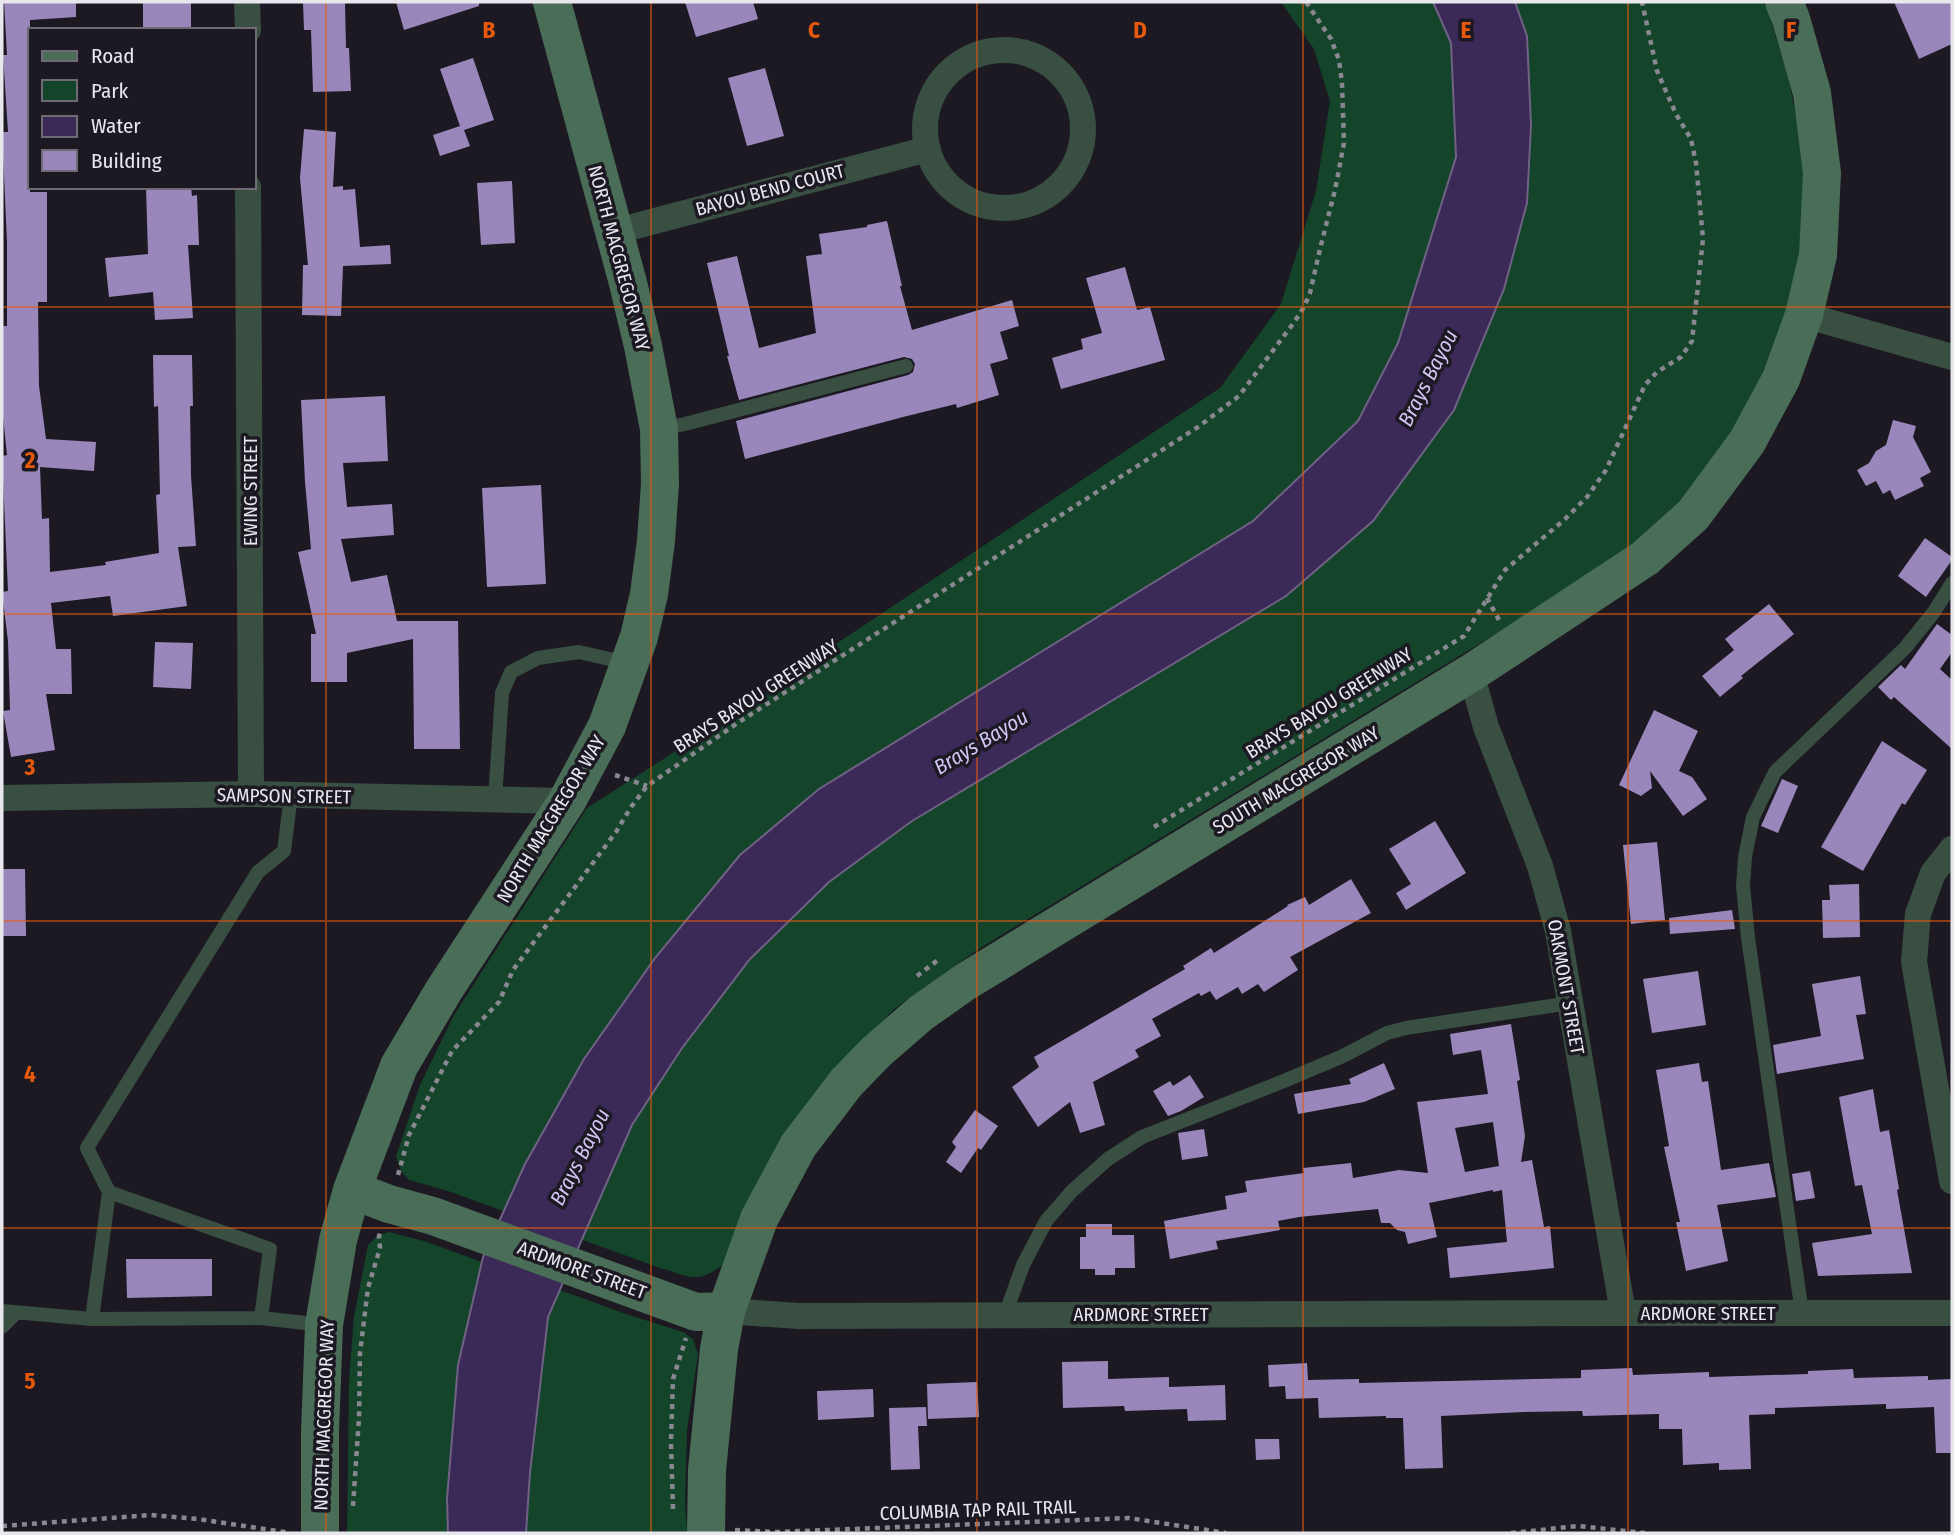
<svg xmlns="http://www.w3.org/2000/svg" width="1954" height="1535" font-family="'Fira Sans Condensed',sans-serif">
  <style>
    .green { fill: #14452a }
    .water { fill: #3b2957; stroke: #6f6284; stroke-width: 2 }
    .building { fill: #9987bc; fill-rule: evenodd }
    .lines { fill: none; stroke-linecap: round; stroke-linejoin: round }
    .path { stroke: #89878f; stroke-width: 4.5; stroke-dasharray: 5 5; stroke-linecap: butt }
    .service { stroke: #394f41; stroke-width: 14 }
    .minor { stroke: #394f41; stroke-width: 26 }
    .secondary { stroke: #496d56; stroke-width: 38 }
    .grid { fill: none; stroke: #e8590c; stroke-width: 2; stroke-opacity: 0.55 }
    .labels { text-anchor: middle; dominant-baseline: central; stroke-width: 7; stroke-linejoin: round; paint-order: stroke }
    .street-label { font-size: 19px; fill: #e9e7ee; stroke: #1c1923 }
    .water-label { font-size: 21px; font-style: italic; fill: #d4c4f3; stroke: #1c1923 }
    .grid-label { font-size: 23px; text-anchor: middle; font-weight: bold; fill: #e8590c; stroke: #1c1923; stroke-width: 7; stroke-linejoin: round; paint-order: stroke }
  </style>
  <rect width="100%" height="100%" fill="#1c1923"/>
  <!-- green -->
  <path class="green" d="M 1281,2 L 1763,2 L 1768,11 L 1787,73 L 1803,148 L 1803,243 L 1792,295 L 1762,384 L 1713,465 L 1660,526 L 1607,566 L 977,950 L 893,1010 L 832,1076 L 723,1265 C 695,1285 690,1276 660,1268 L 448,1191 L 409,1180 L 401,1171 L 396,1157 L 420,1085 L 454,1015 L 587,808 L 665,758 L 1220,388 L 1281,304 L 1316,191 L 1330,101 L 1314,49 Z
    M 389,1232 L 424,1241 L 626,1314 L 683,1332 L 693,1339 L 698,1354 L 687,1431 L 685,1503 L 687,1533 L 347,1533 L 349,1381 L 354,1317 L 368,1245 L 378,1235 Z"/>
  <!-- water -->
  <path class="water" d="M 1433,2 L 1515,2 L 1527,36 L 1531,125 L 1527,203 L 1504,289 L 1454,410 L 1373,521 L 1286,596 L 912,821 L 829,882 L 750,959 L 682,1048 L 632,1125 L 548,1317 L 530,1473 L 526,1533 L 448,1533 L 447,1499 L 458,1365 L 483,1257 L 525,1164 L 584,1059 L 655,958 L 740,855 L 819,789 L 1253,521 L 1358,421 L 1398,343 L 1456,157 L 1451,43 Z"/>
  <!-- building -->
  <path class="building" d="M 4,2 L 76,2 L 76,17 L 30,20 L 30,192 L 47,192 L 47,302 L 38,302 L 39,386 L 46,439 L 96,442 L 94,471 L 40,467 L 42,519 L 49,518 L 50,572 L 106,565 L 105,562 L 159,553 L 156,495 L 160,494 L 158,406 L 154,407 L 153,355 L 192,355 L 193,406 L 190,406 L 191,476 L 196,546 L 178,547 L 187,606 L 113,616 L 110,596 L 51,603 L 56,649 L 71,649 L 72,694 L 46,694 L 55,750 L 11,757 L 3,711 L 10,710 L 8,641 L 2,592 L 8,591 L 2,456 L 7,455 L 2,407 L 2,326 L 7,326 L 7,242 L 2,132 L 8,132 L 3,55 L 7,55 Z
    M 143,2 L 191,2 L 191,30 L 143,30 Z
    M 303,2 L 345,2 L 346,48 L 349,48 L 351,91 L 313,92 L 311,30 L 304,30 Z
    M 396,2 L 479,2 L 479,6 L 404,30 Z
    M 685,2 L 753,2 L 758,19 L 696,37 Z
    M 1894,2 L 1952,2 L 1952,44 L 1919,59 Z
    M 473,58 L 494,120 L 464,130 L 470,146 L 440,156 L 433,135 L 460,126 L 440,69 Z
    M 765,68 L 784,136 L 747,146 L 728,78 Z
    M 304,129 L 336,132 L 333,187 L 343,186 L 343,190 L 355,189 L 360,247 L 390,245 L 391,264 L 343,266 L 341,316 L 302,315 L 303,265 L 308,265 L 300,178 Z
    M 512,181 L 515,243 L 481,245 L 477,183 Z
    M 146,187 L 191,187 L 192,196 L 197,195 L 199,245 L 188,245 L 193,318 L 155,320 L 153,292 L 109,297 L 105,258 L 148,254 Z
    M 887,221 L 902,286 L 900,286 L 912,330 L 1012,300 L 1019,326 L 1000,332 L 1008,359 L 990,364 L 999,395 L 957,408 L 956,404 L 907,416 L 745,459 L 736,421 L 908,375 L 913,372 L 915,364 L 912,359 L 904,357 L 739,400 L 727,356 L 729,356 L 707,263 L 737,256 L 759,348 L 816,333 L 806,256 L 822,254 L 819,234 L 867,227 L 867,225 Z
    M 1125,267 L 1137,310 L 1150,307 L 1165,360 L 1061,389 L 1052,358 L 1083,349 L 1081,339 L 1102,333 L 1086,278 Z
    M 385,396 L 388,461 L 343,463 L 347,507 L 392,504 L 394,535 L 341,539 L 351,582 L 387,575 L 397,621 L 458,621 L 460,749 L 414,749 L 413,639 L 347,653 L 347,682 L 311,682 L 311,634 L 316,634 L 298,552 L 311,549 L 305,482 L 301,400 Z
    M 1893,420 L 1916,426 L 1913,437 L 1931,472 L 1920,478 L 1924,486 L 1895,500 L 1890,490 L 1883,494 L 1876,481 L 1866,486 L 1857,470 L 1869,463 L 1876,451 L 1886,445 Z
    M 541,485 L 546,584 L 487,587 L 482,488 Z
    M 1925,538 L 1952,557 L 1952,560 L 1926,597 L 1898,576 Z
    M 1769,604 L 1794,634 L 1741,676 L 1743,678 L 1720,697 L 1702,676 L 1734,650 L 1725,639 Z
    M 1937,624 L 1952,635 L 1952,652 L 1940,669 L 1952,680 L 1952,749 L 1894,697 L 1891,700 L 1878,687 L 1901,665 L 1905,669 Z
    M 155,642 L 193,643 L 191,689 L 153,687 Z
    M 1654,710 L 1698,731 L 1679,771 L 1692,777 L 1707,799 L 1683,816 L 1650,771 L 1652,788 L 1641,796 L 1619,785 Z
    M 1882,741 L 1927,770 L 1905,805 L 1902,803 L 1863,871 L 1821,847 Z
    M 1782,779 L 1798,786 L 1778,833 L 1761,826 Z
    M 1435,821 L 1466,873 L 1406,910 L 1396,893 L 1411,884 L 1389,849 Z
    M 1657,842 L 1665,920 L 1631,924 L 1623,845 Z
    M 2,869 L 25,869 L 26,936 L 2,936 Z
    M 1351,879 L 1371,913 L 1290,957 L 1298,970 L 1264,992 L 1258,984 L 1242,994 L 1238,987 L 1216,1000 L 1210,991 L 1201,996 L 1199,993 L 1152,1019 L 1161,1036 L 1135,1050 L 1139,1057 L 1093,1082 L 1105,1125 L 1080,1133 L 1070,1102 L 1038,1127 L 1012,1087 L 1039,1067 L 1034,1057 L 1185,969 L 1183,966 L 1211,948 L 1214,953 L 1288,906 L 1287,905 L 1305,897 L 1309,905 Z
    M 1859,884 L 1860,937 L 1823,938 L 1822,900 L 1830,900 L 1829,885 Z
    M 1732,910 L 1735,929 L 1670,934 L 1669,918 Z
    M 1698,971 L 1706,1025 L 1652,1033 L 1643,979 Z
    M 1860,976 L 1866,1014 L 1856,1015 L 1864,1059 L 1777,1074 L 1773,1045 L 1821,1036 L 1812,984 Z
    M 1511,1024 L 1520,1080 L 1517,1081 L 1525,1136 L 1521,1162 L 1532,1160 L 1544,1227 L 1550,1226 L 1554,1268 L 1450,1278 L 1447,1248 L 1507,1242 L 1502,1190 L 1493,1192 L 1493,1190 L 1429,1203 L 1437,1237 L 1408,1244 L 1405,1232 L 1397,1230 L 1390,1223 L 1381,1223 L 1378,1209 L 1299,1217 L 1278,1221 L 1280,1230 L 1216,1241 L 1218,1249 L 1170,1259 L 1164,1221 L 1227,1209 L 1225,1196 L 1247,1192 L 1245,1181 L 1304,1173 L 1303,1168 L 1351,1163 L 1353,1178 L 1399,1170 L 1428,1173 L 1417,1102 L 1488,1094 L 1481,1050 L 1453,1055 L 1450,1034 ZM 1493,1122 L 1499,1166 L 1465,1172 L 1455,1128 Z
    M 1384,1063 L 1395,1089 L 1364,1102 L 1298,1114 L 1294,1094 L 1351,1084 L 1349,1079 Z
    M 1699,1063 L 1702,1082 L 1708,1081 L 1721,1170 L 1769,1163 L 1776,1197 L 1717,1205 L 1728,1261 L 1686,1271 L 1676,1222 L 1680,1222 L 1664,1147 L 1669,1146 L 1656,1070 Z
    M 1190,1075 L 1204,1097 L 1181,1111 L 1168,1116 L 1153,1091 L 1170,1081 L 1173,1086 Z
    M 1873,1089 L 1880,1132 L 1889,1130 L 1899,1189 L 1897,1190 L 1912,1273 L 1818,1276 L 1812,1243 L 1872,1234 L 1862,1185 L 1855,1186 L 1839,1097 Z
    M 975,1110 L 998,1126 L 981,1150 L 978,1148 L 961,1173 L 946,1162 L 956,1147 L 952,1142 Z
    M 1204,1129 L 1208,1156 L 1182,1160 L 1178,1133 Z
    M 1810,1171 L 1815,1198 L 1796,1201 L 1792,1174 Z
    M 1086,1224 L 1112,1224 L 1112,1235 L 1134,1235 L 1135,1268 L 1115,1268 L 1115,1275 L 1095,1275 L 1095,1269 L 1080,1269 L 1080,1237 L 1086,1237 Z
    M 126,1259 L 212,1259 L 212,1296 L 127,1298 Z
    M 1108,1361 L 1108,1379 L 1169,1377 L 1169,1387 L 1225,1385 L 1226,1420 L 1188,1421 L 1187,1409 L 1125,1411 L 1124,1406 L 1063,1408 L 1062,1362 Z
    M 1307,1363 L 1308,1380 L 1359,1379 L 1359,1383 L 1581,1378 L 1581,1370 L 1632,1368 L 1633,1375 L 1709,1372 L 1709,1377 L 1808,1374 L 1808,1371 L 1853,1369 L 1854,1378 L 1928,1376 L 1928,1380 L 1952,1379 L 1952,1453 L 1936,1453 L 1934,1407 L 1886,1409 L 1886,1404 L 1775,1408 L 1775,1414 L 1749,1415 L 1751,1469 L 1719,1470 L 1719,1463 L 1683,1465 L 1682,1429 L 1659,1429 L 1659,1414 L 1583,1416 L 1582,1411 L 1523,1412 L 1441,1416 L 1443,1468 L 1405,1469 L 1403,1418 L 1386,1418 L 1386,1416 L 1319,1418 L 1318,1398 L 1286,1399 L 1285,1386 L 1269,1387 L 1268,1365 Z
    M 977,1382 L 979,1417 L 928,1419 L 927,1384 Z
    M 873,1389 L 874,1417 L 818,1420 L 817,1391 Z
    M 926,1407 L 927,1426 L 918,1426 L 920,1469 L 891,1470 L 889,1408 Z
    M 1255,1439 L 1279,1439 L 1280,1459 L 1256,1460 Z"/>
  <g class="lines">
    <!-- path -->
    <path class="path" d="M 1487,598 L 1499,620
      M 615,775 L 647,786
      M 1154,827 L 1464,636 L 1505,570 L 1564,520 L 1587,497 L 1606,470 L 1645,385 L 1657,372 L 1681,357 L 1692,341 L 1703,239 L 1696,163 L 1691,139 L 1676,114 L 1657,71 L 1642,2
      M 917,976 L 938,960
      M 398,1175 L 409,1135 L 452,1051 L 499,1002 L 513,970 L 616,832 L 631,807 L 647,786 L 739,722 L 1198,427 L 1239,396 L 1295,321 L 1304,307 L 1310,293 L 1320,249 L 1335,190 L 1344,143 L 1342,83 L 1339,60 L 1331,39 L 1306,2
      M 353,1506 L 359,1418 L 360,1353 L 368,1288 L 380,1248 L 379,1236 L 381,1230
      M 673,1509 L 671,1442 L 673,1379 L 686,1338
      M 2,1526 L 151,1515 L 198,1519 L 290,1533
      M 735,1530 L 777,1532 L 1129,1518 L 1226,1533
      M 1511,1533 L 1578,1526 L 1645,1533"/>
    <!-- service -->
    <path class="service" d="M 660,429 L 685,424 L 906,366
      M 495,799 L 502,693 L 511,672 L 538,658 L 579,652 L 627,663
      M 2,1311 L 92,1319 L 261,1318 L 323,1325
      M 1802,1313 L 1748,938 L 1743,886 L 1745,857 L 1753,817 L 1775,772 L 1905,648 L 1934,612 L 1952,583
      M 1005,1315 L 1023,1265 L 1046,1221 L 1072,1191 L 1108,1159 L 1142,1137 L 1284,1081 L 1343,1056 L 1387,1033 L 1406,1028 L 1570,1003
      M 261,1318 L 270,1249 L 109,1192 L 87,1148 L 258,872 L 284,851 L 291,795
      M 92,1319 L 109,1192
      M 2,1327 L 16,1313"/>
    <!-- minor -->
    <path class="minor" d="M 247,2 L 248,30
      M925 129a79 79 0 1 1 158 0a79 79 0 1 1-158 0Z
      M 248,187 L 251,794
      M 613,232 L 928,149
      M 1804,315 L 1952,357
      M 1471,673 L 1486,727 L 1540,866 L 1558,931 L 1623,1313
      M 2,798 L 251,794 L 567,801
      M 1952,849 L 1933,873 L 1918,914 L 1914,962 L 1952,1181
      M 726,1311 L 799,1316 L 1623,1313 L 1952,1313"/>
    <!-- secondary -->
    <path class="secondary" d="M 352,1190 L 389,1204 L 433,1216 L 696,1312 L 726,1311
      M 320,1533 L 320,1432 L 324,1325 L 338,1240 L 352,1190 L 399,1066 L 444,990 L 567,801 L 607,726 L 639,637 L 649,594 L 656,541 L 660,484 L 659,429 L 643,346 L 628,283 L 552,2
      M 706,1533 L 707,1470 L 719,1349 L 726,1311 L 759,1219 L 798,1146 L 846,1083 L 876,1052 L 921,1013 L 965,982 L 1471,673 L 1645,558 L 1693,515 L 1747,442 L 1781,379 L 1804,315 L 1818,255 L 1822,173 L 1812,93 L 1791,19 L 1784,2"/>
  </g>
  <!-- grid -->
  <path class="grid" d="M 326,2 L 326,1533M 651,2 L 651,1533M 977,2 L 977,1533M 1303,2 L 1303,1533M 1628,2 L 1628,1533M 2,307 L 1952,307M 2,614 L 1952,614M 2,921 L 1952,921M 2,1228 L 1952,1228"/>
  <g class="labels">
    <!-- street labels -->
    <g class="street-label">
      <text transform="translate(770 190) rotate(-15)">BAYOU BEND COURT</text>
      <text transform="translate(619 258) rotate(75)">NORTH MACGREGOR WAY</text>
      <text transform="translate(250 491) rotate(-90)">EWING STREET</text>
      <text transform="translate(756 696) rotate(-33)">BRAYS BAYOU GREENWAY</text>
      <text transform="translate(1329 703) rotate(-32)">BRAYS BAYOU GREENWAY</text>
      <text transform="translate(1296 780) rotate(-31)">SOUTH MACGREGOR WAY</text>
      <text transform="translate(284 796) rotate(1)">SAMPSON STREET</text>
      <text transform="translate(551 819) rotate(-59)">NORTH MACGREGOR WAY</text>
      <text transform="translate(1566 987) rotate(80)">OAKMONT STREET</text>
      <text transform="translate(582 1270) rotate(20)">ARDMORE STREET</text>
      <text x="1708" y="1313">ARDMORE STREET</text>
      <text x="1141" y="1314">ARDMORE STREET</text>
      <text transform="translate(324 1415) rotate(-88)">NORTH MACGREGOR WAY</text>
      <text transform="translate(978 1510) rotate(-2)">COLUMBIA TAP RAIL TRAIL</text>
    </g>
    <!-- water labels -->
    <g class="water-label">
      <text transform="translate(1428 378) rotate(-63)">Brays Bayou</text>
      <text transform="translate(981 742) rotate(-31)">Brays Bayou</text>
      <text transform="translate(580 1157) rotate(-63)">Brays Bayou</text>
    </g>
  </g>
  <g class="grid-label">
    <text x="489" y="38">B</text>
    <text x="814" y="38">C</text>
    <text x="1140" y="38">D</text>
    <text x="1466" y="38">E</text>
    <text x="1791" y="38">F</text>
    <text x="30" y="468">2</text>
    <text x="30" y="775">3</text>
    <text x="30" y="1082">4</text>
    <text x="30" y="1389">5</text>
  </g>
  <!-- border -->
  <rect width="1954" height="1535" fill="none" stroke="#e9e7ee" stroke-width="7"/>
  <!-- legend -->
  <rect x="28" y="28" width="228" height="161" fill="#1c1923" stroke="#6e6b74" stroke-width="2"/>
  <rect x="42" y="51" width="35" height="10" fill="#496d56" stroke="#6e6b74" stroke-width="2"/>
  <text x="91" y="63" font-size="21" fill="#e9e7ee">Road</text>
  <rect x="42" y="80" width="35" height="21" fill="#14452a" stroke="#6e6b74" stroke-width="2"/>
  <text x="91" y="98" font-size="21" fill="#e9e7ee">Park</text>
  <rect x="42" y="116" width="35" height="21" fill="#3b2957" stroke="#6e6b74" stroke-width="2"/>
  <text x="91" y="133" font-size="21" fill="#e9e7ee">Water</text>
  <rect x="42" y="150" width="35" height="21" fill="#9987bc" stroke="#6e6b74" stroke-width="2"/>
  <text x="91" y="168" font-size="21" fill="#e9e7ee">Building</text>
</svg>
